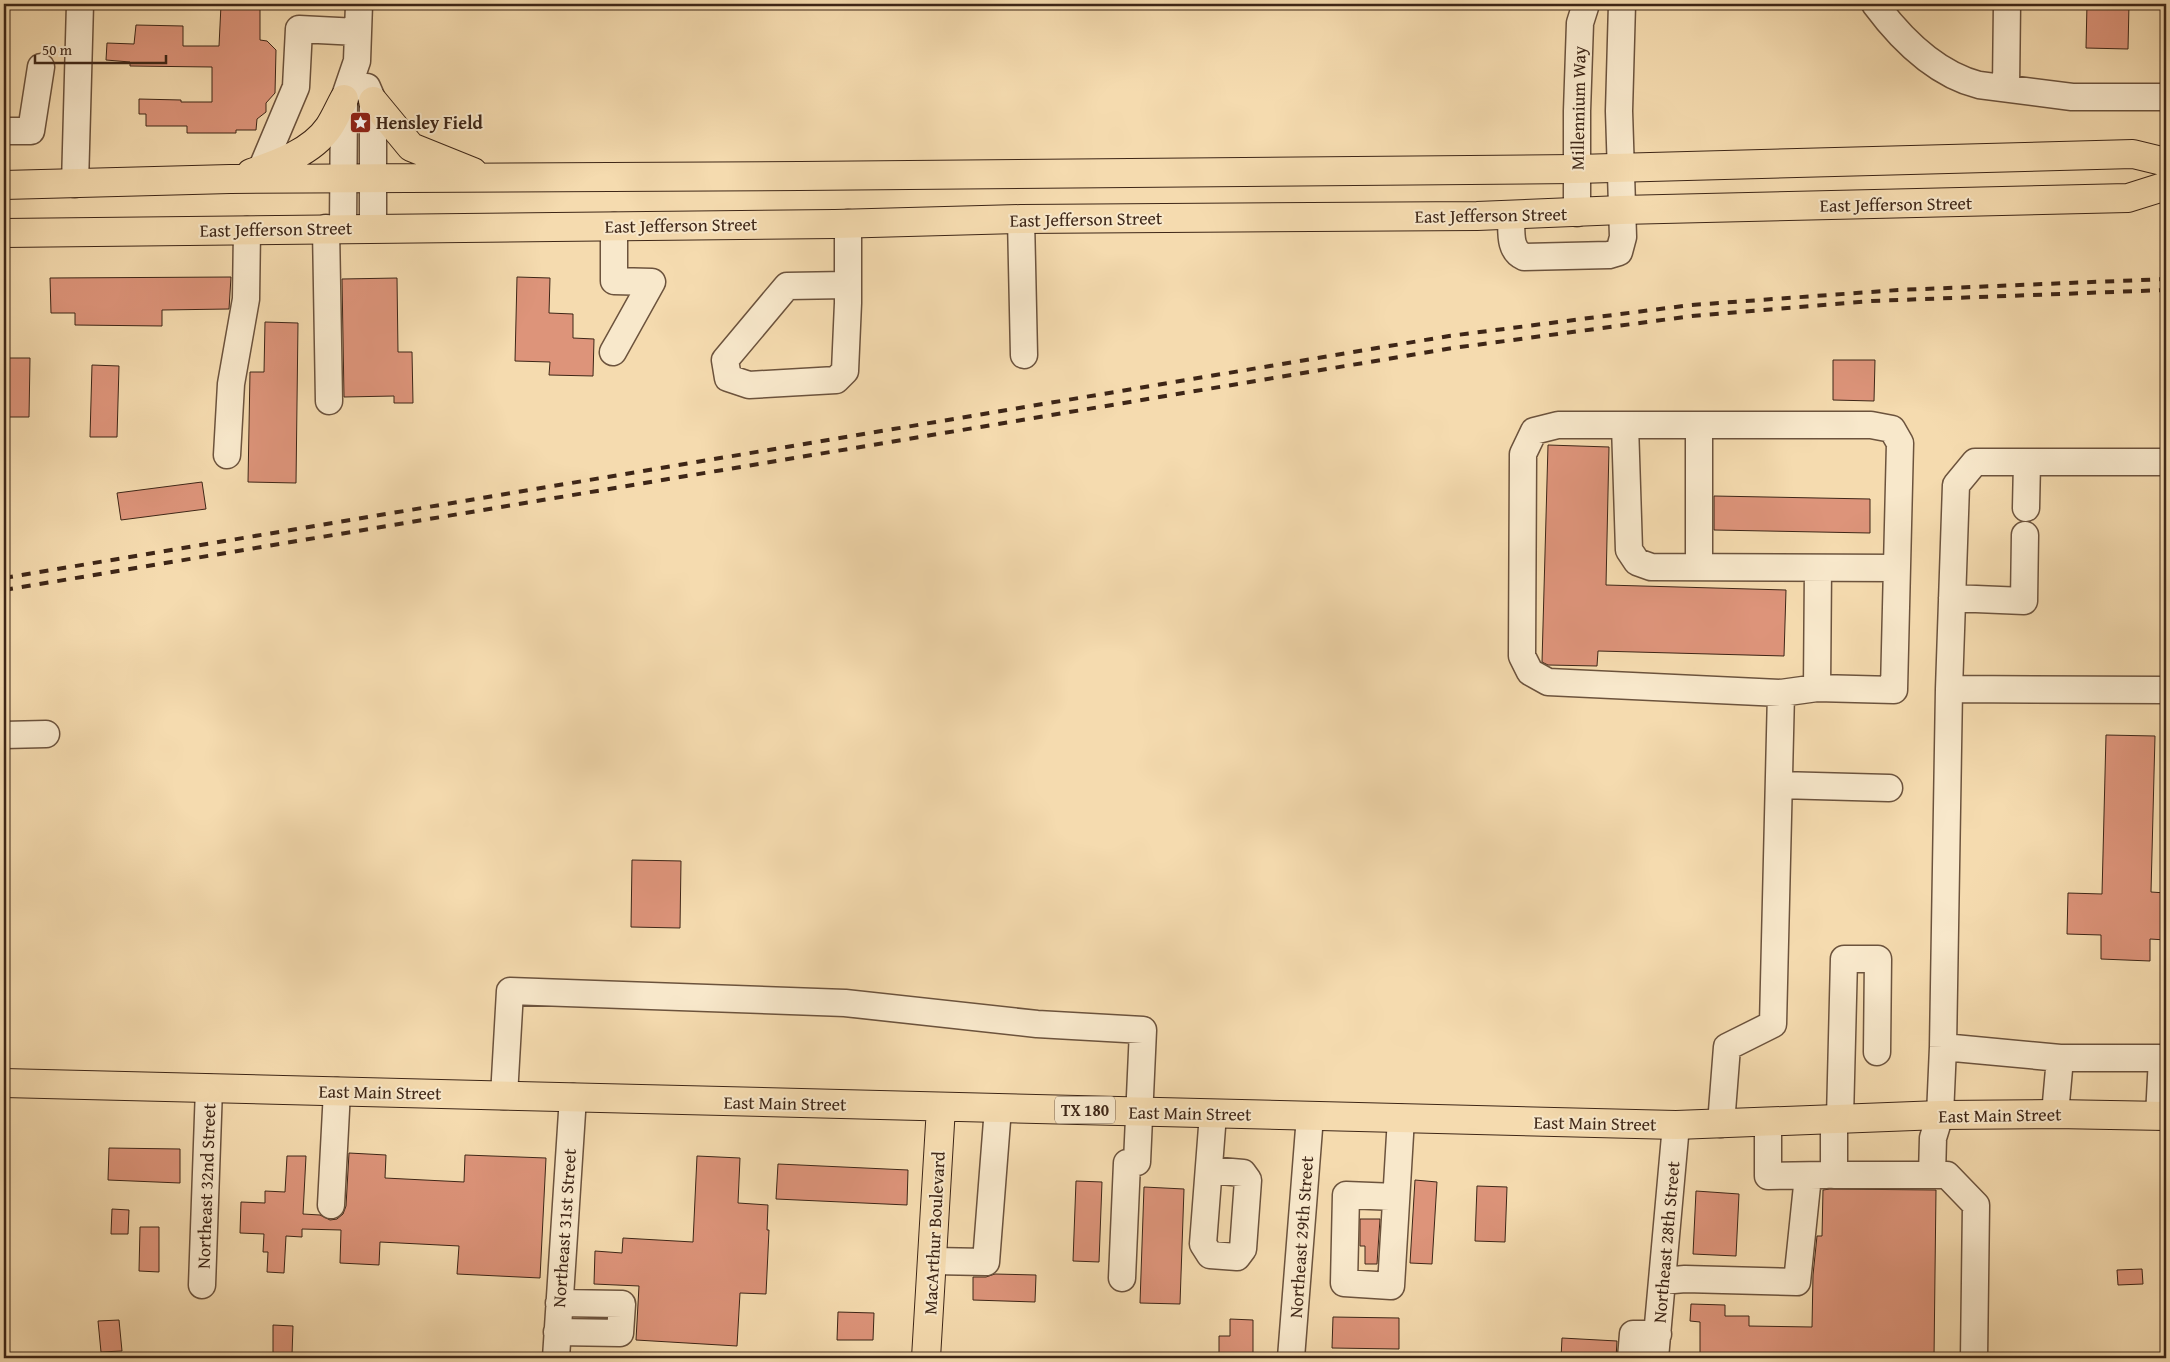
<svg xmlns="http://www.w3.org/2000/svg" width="2170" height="1362" font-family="'Gentium Book Plus',serif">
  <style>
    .building { fill: #dd947a; stroke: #3e2617 }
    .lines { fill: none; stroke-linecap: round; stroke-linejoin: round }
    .minor-casing { stroke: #6c533d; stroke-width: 29 }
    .major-casing { stroke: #3e2617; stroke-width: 30 }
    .minor { stroke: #f8e8cb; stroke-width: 26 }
    .major { stroke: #f5dbaf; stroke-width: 28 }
    .rail { stroke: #3e2617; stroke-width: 4; stroke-dasharray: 9 9; stroke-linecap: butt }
    .labels { text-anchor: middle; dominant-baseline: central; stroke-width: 4; stroke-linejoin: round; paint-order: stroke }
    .shield { fill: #f8e8cb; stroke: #76604d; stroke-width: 1 }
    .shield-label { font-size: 16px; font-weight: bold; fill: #3e2617 }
    .street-label { font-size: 18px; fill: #3e2617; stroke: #f8e8cb }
    .poi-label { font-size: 18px; font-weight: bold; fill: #3e2617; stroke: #f8e8cb; text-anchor: start }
  </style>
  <rect width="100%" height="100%" fill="#f5dbaf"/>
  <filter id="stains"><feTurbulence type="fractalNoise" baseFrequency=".004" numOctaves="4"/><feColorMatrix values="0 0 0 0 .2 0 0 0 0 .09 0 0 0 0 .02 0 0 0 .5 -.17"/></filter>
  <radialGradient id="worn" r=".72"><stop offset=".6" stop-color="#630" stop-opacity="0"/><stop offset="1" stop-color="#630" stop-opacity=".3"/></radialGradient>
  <!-- building -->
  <path class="building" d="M 2087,4 L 2129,4 L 2128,49 L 2086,48 Z
    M 221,5 L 260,6 L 260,40 L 267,41 L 276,50 L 275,93 L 266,103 L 266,112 L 257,119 L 256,130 L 236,130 L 236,133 L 187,133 L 187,126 L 146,126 L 146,114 L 139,114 L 139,99 L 181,100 L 181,102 L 212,102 L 212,67 L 130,66 L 130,62 L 106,60 L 107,43 L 134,44 L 136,25 L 183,26 L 183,46 L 219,46 Z
    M 231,277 L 229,309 L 162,310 L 162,326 L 75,325 L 75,313 L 51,313 L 50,278 Z
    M 517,277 L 550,278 L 549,313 L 573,314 L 573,338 L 594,339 L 593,376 L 549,375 L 550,362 L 515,361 Z
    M 397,278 L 398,352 L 412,352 L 413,403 L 394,403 L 394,396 L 344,397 L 342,279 Z
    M 265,322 L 298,323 L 296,483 L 248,482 L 250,372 L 264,372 Z
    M 4,358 L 30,358 L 29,417 L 4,417 Z
    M 1833,360 L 1875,360 L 1874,401 L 1833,400 Z
    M 92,365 L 119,366 L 117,437 L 90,437 Z
    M 1548,445 L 1609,447 L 1606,585 L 1786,590 L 1784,656 L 1598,651 L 1597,666 L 1548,665 L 1542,662 Z
    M 202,482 L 206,509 L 121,520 L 117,493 Z
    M 1714,496 L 1870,499 L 1870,533 L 1714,530 Z
    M 2106,735 L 2155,736 L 2151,892 L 2166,893 L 2166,940 L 2150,939 L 2150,961 L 2101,959 L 2101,935 L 2067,934 L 2068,893 L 2102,894 Z
    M 632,860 L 681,861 L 680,928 L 631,927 Z
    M 109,1148 L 180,1149 L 180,1183 L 108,1180 Z
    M 349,1153 L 386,1155 L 385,1178 L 464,1182 L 465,1155 L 546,1158 L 540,1278 L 457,1274 L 459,1246 L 380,1242 L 379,1265 L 340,1263 L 341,1230 L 302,1229 L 302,1237 L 286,1236 L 284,1273 L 267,1272 L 268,1252 L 263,1252 L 264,1234 L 240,1233 L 241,1202 L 265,1203 L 265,1191 L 285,1192 L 287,1156 L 306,1156 L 303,1214 L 320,1215 L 330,1220 L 337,1219 L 343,1214 L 346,1206 Z
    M 697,1156 L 740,1158 L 738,1203 L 768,1205 L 767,1230 L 769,1230 L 766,1294 L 740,1293 L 737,1346 L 636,1340 L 639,1286 L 594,1284 L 595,1251 L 622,1253 L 623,1238 L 693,1242 Z
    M 778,1164 L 908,1170 L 907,1205 L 776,1199 Z
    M 1415,1180 L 1437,1182 L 1432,1264 L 1410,1263 Z
    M 1076,1181 L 1102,1182 L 1099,1262 L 1073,1261 Z
    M 1477,1186 L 1507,1187 L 1505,1242 L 1475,1241 Z
    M 1144,1187 L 1184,1189 L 1180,1304 L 1140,1303 Z
    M 1830,1189 L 1936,1190 L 1934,1358 L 1700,1358 L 1700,1322 L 1690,1321 L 1691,1304 L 1725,1305 L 1725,1316 L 1749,1316 L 1749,1326 L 1812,1327 L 1813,1275 L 1817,1236 L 1822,1236 L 1823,1190 Z
    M 1696,1191 L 1739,1194 L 1736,1256 L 1693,1254 Z
    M 112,1209 L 129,1210 L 128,1234 L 111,1234 Z
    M 1360,1219 L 1380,1219 L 1377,1264 L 1365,1264 L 1365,1246 L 1360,1246 Z
    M 140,1227 L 159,1227 L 159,1272 L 139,1271 Z
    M 2142,1269 L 2143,1284 L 2118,1285 L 2117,1270 Z
    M 995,1274 L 1036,1275 L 1035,1302 L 973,1300 L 973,1277 L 986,1277 Z
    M 838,1312 L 874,1313 L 873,1340 L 837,1340 Z
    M 1333,1317 L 1399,1318 L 1399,1349 L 1332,1348 Z
    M 1230,1319 L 1253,1320 L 1253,1358 L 1219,1358 L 1219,1336 L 1230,1336 Z
    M 119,1320 L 122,1351 L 101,1352 L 98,1321 Z
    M 273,1325 L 293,1326 L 292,1355 L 273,1354 Z
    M 1562,1338 L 1617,1341 L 1616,1358 L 1561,1358 Z"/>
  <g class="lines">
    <defs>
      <path id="minor" d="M 1875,4 C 1901,39 1936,74 1979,85 L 2072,97 L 2166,97
        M 367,87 L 373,101 L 373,228
        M 2006,87 L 2007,4
        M 4,131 L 31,131 L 41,67
        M 261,170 L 296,87 L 299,29 L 358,32
        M 75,184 L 80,4
        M 1577,213 L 1577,111 L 1580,23 L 1586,4
        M 1511,215 C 1512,230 1508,250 1524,257 L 1609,255 L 1619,252 L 1623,237 L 1619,111 L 1622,4
        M 1021,219 L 1024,355
        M 326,228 L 329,401
        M 343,228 L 344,99 L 357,61 L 359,4
        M 847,285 L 787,286 L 725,360 L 728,378 L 749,385 L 836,380 L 845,371 L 848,303 L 848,223
        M 613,352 L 652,282 L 614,281 L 614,226
        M 1625,425 L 1629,550 L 1637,562 L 1651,567 L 1897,568
        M 1699,425 L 1699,567
        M 227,455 L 231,384 L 246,299 L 247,230
        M 2026,508 L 2027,462
        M 1952,598 L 2024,601 L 2025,535
        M 1817,688 L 1818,568
        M 1949,689 L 2166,690
        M 4,735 L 46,734
        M 1779,785 L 1889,788
        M 1943,1047 L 2060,1058 L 2055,1114
        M 2060,1058 L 2162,1058 L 2159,1116
        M 504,1096 L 510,991 L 845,1003 L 1037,1024 L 1143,1030 L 1137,1162 L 1127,1163 L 1122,1278
        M 1834,1118 L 1834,1175 L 1947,1175 L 1976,1205 L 1974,1358
        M 1840,1118 L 1844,959 L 1878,959 L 1877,1052
        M 1768,1122 L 1768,1176 L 1826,1175
        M 1721,1124 L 1727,1047 L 1773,1024 L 1781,693 L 1817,688 L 1894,690 L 1900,443 L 1892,429 L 1871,425 L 1558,425 L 1534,431 L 1523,454 L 1522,656 L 1530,672 L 1548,682 L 1781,693
        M 1209,1170 L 1243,1173 L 1248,1180 L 1243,1249 L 1237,1257 L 1210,1255 L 1203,1244 L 1213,1114
        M 1932,1175 L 1933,1138 L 1940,1115 L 1943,1047 L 1949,689 L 1956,485 L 1975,462 L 2166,462
        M 1396,1197 L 1346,1195 L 1344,1283 L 1391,1286 L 1401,1118
        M 331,1205 L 337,1091
        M 933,1261 L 986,1262 L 998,1108
        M 1662,1281 L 1685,1279 L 1797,1282 L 1808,1176
        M 202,1285 L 209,1088
        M 557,1332 L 620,1333 L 622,1304 L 559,1303
        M 556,1358 L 573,1097
        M 1291,1358 L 1310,1116
        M 1631,1358 L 1633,1334 L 1658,1334
        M 1655,1358 L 1676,1125"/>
      <path id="major" d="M 373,101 L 411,147 L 473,172
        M 251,173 C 278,164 312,152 329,127 C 335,118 339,108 344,99
        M 4,185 L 230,179 L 800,176 L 1576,169 L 2133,154 L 2166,162
        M 4,233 L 835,224 L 1021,219 L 1477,216 L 1621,210 L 2128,198 L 2166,186
        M 4,1083 L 1676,1125 L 1940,1115 L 2055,1114 L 2166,1116
        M 926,1358 L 941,1107"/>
    </defs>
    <!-- minor casing -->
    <use href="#minor" class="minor-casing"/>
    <!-- major casing -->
    <use href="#major" class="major-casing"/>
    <!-- minor -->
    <use href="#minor" class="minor"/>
    <!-- major -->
    <use href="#major" class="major"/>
    <!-- rail -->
    <path class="rail" d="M 4,578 L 1449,336 L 1691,305 L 1898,290 L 2166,279
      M 4,590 L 1453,348 L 1692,316 L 1872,301 L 2166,290"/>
  </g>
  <!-- icons -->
  <defs>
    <symbol id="sight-square" viewBox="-11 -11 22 22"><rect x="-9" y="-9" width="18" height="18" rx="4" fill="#8f2418" stroke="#f8e8cb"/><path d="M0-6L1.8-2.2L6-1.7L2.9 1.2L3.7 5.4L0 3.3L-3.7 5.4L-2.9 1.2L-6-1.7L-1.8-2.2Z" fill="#fff"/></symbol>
  </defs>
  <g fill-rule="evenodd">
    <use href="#sight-square" x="348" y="110" width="25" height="25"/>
  </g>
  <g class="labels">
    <!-- shield labels -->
    <rect class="shield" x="1055" y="1096.5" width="60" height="27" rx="4"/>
    <g class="shield-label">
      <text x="1085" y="1110">TX 180</text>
    </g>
    <!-- street labels -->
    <g class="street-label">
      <text transform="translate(1578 108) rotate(-89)">Millennium Way</text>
      <text transform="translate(1896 204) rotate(-1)">East Jefferson Street</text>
      <text transform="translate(1491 215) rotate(-1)">East Jefferson Street</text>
      <text transform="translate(1086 219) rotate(-1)">East Jefferson Street</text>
      <text transform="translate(681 225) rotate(-1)">East Jefferson Street</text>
      <text transform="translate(276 229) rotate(-1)">East Jefferson Street</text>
      <text transform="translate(380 1092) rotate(1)">East Main Street</text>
      <text transform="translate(785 1103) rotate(1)">East Main Street</text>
      <text transform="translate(1190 1113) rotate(1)">East Main Street</text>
      <text transform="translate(2000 1115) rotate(-1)">East Main Street</text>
      <text transform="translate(1595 1123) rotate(1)">East Main Street</text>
      <text transform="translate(206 1186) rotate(-88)">Northeast 32nd Street</text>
      <text transform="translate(564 1228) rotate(-86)">Northeast 31st Street</text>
      <text transform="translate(934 1233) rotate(-87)">MacArthur Boulevard</text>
      <text transform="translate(1301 1237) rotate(-86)">Northeast 29th Street</text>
      <text transform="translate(1666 1242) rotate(-85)">Northeast 28th Street</text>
    </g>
    <!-- poi labels -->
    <g class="poi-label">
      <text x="376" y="122">Hensley Field</text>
    </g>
  </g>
  <!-- margin -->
  <rect width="2170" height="1362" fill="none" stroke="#f5dbaf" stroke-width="20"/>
  <rect x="5" y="5" width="2160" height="1352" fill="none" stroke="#3e2617" stroke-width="2.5"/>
  <rect x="10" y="10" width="2150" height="1342" fill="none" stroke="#3e2617"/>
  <!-- scale -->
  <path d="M35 55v8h131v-8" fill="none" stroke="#3e2617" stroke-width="2.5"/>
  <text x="42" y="55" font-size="15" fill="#3e2617" stroke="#f8e8cb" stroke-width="4" paint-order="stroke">50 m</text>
  <rect width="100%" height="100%" filter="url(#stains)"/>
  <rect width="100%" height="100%" fill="url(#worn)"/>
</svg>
